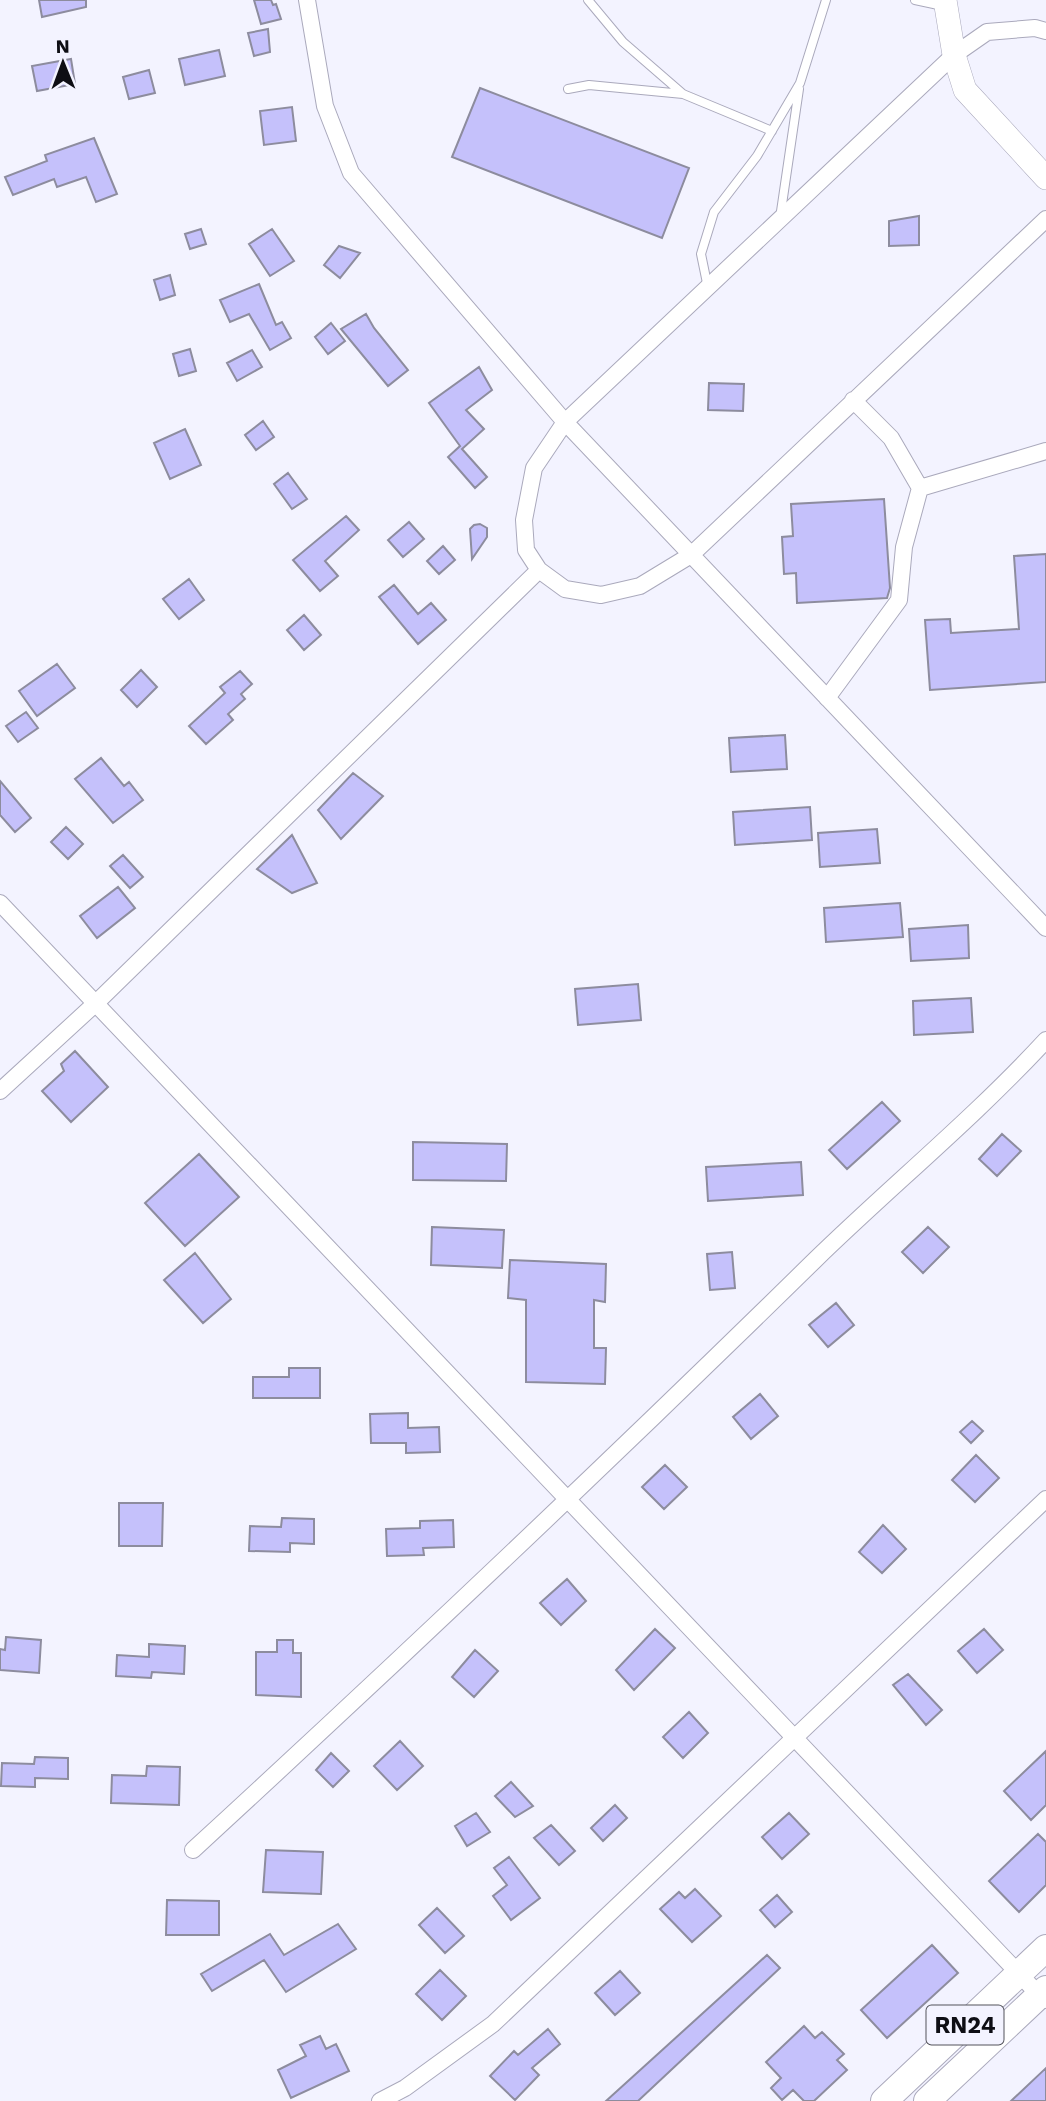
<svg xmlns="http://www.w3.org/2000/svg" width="1046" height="2101" font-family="'Work Sans',sans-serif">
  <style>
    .building { fill: #c5c1fb; stroke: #8d8c9e; stroke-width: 2 }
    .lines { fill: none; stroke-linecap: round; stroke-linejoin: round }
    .lane-casing { stroke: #aaa9bc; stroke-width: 10 }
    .street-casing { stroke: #aaa9bc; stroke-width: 18 }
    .secondary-casing { stroke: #aaa9bc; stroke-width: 24 }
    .primary-casing { stroke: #aaa9bc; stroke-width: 28 }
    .lane { stroke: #fff; stroke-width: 8 }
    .street { stroke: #fff; stroke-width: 16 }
    .secondary { stroke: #fff; stroke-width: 23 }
    .primary { stroke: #fff; stroke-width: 26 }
    .labels { text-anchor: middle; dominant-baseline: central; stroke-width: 5; stroke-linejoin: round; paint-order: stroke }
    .shield { fill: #f3f3ff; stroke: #53535a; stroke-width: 2 }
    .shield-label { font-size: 23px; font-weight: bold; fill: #0e0e14 }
  </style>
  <rect width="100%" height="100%" fill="#f3f3ff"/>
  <!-- building -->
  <path class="building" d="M 39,0 L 86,0 L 86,7 L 42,17 Z
    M 254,0 L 271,0 L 273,5 L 276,4 L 281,19 L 261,24 Z
    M 268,29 L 270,52 L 254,56 L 248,33 Z
    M 219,50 L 225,76 L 185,85 L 179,59 Z
    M 71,59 L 75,84 L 37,91 L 32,66 Z
    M 149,70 L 155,93 L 129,99 L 123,77 Z
    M 480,88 L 689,168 L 662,238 L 452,157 Z
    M 292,107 L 296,141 L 264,145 L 260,111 Z
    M 94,138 L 117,194 L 96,202 L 86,177 L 57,187 L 54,179 L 13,195 L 5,177 L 47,161 L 45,155 Z
    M 919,216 L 919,245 L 889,246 L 889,221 Z
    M 201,229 L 206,244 L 190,249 L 185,234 Z
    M 272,229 L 294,261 L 270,276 L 249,244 Z
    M 339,246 L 360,253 L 340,278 L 324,265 Z
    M 170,275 L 175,295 L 160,300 L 154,280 Z
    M 259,284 L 276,325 L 282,322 L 291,338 L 270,350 L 249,314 L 230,322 L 220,300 Z
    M 366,314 L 374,328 L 408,370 L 388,386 L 341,329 Z
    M 331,323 L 345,341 L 328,354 L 315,337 Z
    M 190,349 L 196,371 L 179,376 L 173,354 Z
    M 252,350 L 262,367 L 237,381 L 227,363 Z
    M 479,367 L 492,390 L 466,410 L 484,429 L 462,449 L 487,477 L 475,488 L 448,457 L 460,446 L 429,403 Z
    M 709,383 L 744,384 L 743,411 L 708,410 Z
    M 263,421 L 274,437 L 256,450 L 245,435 Z
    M 185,429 L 201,465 L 170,479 L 154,443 Z
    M 288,473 L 307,499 L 292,509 L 274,484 Z
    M 884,499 L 890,588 L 887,598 L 797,603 L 796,573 L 784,574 L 782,537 L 793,536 L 791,504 Z
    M 346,516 L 359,530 L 325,561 L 338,576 L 320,591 L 293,560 Z
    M 409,522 L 424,539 L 403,557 L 388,540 Z
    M 480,524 L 487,528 L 487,537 L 472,559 L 470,529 L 474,525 Z
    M 443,546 L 455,560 L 439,574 L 427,561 Z
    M 1046,554 L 1046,682 L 930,690 L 925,620 L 950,619 L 951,633 L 1019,629 L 1014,556 Z
    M 189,579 L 204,600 L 179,619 L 163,599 Z
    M 394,585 L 418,614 L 431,603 L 446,620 L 418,644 L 379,597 Z
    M 304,615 L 321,635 L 304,650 L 287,630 Z
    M 57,664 L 75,688 L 37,716 L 19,691 Z
    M 141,670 L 157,687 L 137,707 L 121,690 Z
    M 240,671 L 252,684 L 241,694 L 245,699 L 228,714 L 233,720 L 206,744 L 189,726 L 225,693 L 220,687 Z
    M 26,712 L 38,728 L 18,742 L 6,726 Z
    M 785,735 L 787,769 L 731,772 L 729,738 Z
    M 101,758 L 124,786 L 129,782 L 143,800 L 113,823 L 75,779 Z
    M 353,773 L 383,796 L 341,839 L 318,810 Z
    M 0,781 L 31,818 L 15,832 L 0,815 Z
    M 810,807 L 812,840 L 735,845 L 733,812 Z
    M 66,827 L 83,844 L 68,859 L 51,842 Z
    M 877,829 L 880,863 L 820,867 L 818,833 Z
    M 292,835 L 317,883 L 292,893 L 257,869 Z
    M 123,855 L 143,877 L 130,888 L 110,866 Z
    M 118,887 L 135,908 L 97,938 L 80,916 Z
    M 900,903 L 903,937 L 826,942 L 824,908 Z
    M 968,925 L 969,958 L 911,961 L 909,929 Z
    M 638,984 L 641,1020 L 578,1025 L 575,989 Z
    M 971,998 L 973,1032 L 914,1035 L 913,1001 Z
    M 75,1051 L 108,1087 L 71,1122 L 42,1091 L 64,1071 L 61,1064 Z
    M 882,1102 L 900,1121 L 847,1169 L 829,1150 Z
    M 1002,1134 L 1021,1151 L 997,1176 L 979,1159 Z
    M 413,1142 L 507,1144 L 506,1181 L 413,1180 Z
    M 199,1154 L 239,1197 L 185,1246 L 145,1203 Z
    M 801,1162 L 803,1195 L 708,1201 L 706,1167 Z
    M 432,1227 L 504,1230 L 502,1268 L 431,1265 Z
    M 928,1227 L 949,1247 L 923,1273 L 902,1252 Z
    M 732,1252 L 735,1288 L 710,1290 L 707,1254 Z
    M 195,1253 L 231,1299 L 203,1323 L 164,1280 Z
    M 510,1260 L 606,1264 L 605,1302 L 594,1300 L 594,1348 L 606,1348 L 605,1384 L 526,1382 L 526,1300 L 508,1298 Z
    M 836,1303 L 854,1325 L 828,1347 L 809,1325 Z
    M 289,1368 L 320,1368 L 320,1398 L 253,1398 L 253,1377 L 289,1377 Z
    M 760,1394 L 778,1416 L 751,1439 L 733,1417 Z
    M 408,1413 L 408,1428 L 439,1427 L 440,1452 L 406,1453 L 406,1443 L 371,1443 L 370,1414 Z
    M 972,1421 L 983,1431 L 971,1443 L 960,1432 Z
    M 976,1455 L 999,1478 L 975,1502 L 952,1480 Z
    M 665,1465 L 687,1487 L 664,1509 L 642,1487 Z
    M 119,1503 L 163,1503 L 162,1546 L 119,1546 Z
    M 282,1518 L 314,1519 L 314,1544 L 290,1543 L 290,1552 L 249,1551 L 250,1526 L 281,1527 Z
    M 453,1520 L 454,1547 L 423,1548 L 424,1555 L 387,1556 L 386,1529 L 420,1528 L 420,1521 Z
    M 883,1525 L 906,1549 L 882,1573 L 859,1552 Z
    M 567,1579 L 586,1601 L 561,1625 L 540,1603 Z
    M 655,1629 L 675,1648 L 634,1690 L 616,1670 Z
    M 984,1629 L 1003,1650 L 977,1673 L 958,1651 Z
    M 6,1637 L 41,1640 L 39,1673 L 0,1670 L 0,1649 L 5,1650 Z
    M 277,1640 L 293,1640 L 293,1653 L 301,1653 L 301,1697 L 256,1695 L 256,1652 L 277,1652 Z
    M 149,1644 L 185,1646 L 184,1674 L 152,1672 L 151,1678 L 116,1676 L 117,1655 L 149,1657 Z
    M 475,1650 L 498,1671 L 474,1697 L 452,1677 Z
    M 908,1674 L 942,1710 L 926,1725 L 893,1685 Z
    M 689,1712 L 708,1733 L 683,1758 L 663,1737 Z
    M 400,1741 L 423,1766 L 397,1790 L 374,1766 Z
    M 1046,1751 L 1046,1805 L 1031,1820 L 1004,1791 Z
    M 331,1753 L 349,1771 L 333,1787 L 316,1770 Z
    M 35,1757 L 68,1758 L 68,1779 L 35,1778 L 35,1787 L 1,1786 L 2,1763 L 34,1764 Z
    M 147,1766 L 180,1767 L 179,1805 L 111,1803 L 112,1775 L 146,1776 Z
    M 511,1782 L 533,1806 L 515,1817 L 495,1796 Z
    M 615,1805 L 627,1818 L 603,1841 L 591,1828 Z
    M 476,1813 L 490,1832 L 467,1846 L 455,1826 Z
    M 789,1813 L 809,1834 L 782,1859 L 762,1837 Z
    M 551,1825 L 575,1851 L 559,1865 L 534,1838 Z
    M 1038,1834 L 1046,1842 L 1046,1885 L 1019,1912 L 989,1881 Z
    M 266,1850 L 323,1852 L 321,1894 L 263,1892 Z
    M 509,1857 L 540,1898 L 511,1920 L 493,1896 L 507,1885 L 494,1868 Z
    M 695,1889 L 721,1916 L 692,1942 L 660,1909 L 679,1892 L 685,1898 Z
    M 777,1895 L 792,1912 L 775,1927 L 760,1910 Z
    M 167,1900 L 219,1901 L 219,1935 L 166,1935 Z
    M 437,1908 L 464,1936 L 445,1953 L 419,1925 Z
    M 338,1924 L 356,1949 L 286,1992 L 264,1960 L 212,1991 L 201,1974 L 270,1934 L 284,1955 Z
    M 932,1945 L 958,1973 L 887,2038 L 861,2010 Z
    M 767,1955 L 780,1968 L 638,2101 L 606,2101 Z
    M 440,1970 L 466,1996 L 442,2020 L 416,1994 Z
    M 620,1971 L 640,1993 L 615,2015 L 595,1993 Z
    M 804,2026 L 815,2038 L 822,2032 L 844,2054 L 837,2060 L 847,2070 L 814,2101 L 804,2101 L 793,2090 L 782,2100 L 771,2088 L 781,2078 L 766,2062 Z
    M 548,2029 L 560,2044 L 532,2068 L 539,2075 L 515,2100 L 490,2076 L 514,2051 L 518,2055 Z
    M 320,2036 L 326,2049 L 336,2044 L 349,2071 L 291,2098 L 278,2070 L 306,2056 L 300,2045 Z
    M 1046,2068 L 1046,2101 L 1011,2101 Z"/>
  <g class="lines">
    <defs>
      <path id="lane" d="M 588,0 L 623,42 L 683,94 L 772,131
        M 915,0 L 943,6
        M 568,89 L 589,85 L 683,94
        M 780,218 L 799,89
        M 708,288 L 701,254 L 714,212 L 757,156 L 800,83 L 826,0"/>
      <path id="street" d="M 307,0 L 325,106 L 351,173 L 565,422 L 1046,928
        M 1046,31 L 1035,28 L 987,32 L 954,55 L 565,422 L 534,468 L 524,520 L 526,550 L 539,570 L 565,589 L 601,595 L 640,586 L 691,555 L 1046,219
        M 853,400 L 891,438 L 920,488 L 1046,451
        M 827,698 L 899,600 L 904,547 L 920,488
        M 0,903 L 1044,2000
        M 0,1091 L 96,1003 L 539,570
        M 193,1850 C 403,1657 611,1460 815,1260 C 891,1186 974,1118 1046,1040
        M 380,2101 L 405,2088 L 493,2024 L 1046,1499"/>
      <path id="secondary" d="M 945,0 L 954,55 L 965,90 L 1046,178"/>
      <path id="primary" d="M 884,2101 L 1046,1948
        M 927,2101 L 1046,1989"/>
    </defs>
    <!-- lane casing -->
    <use href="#lane" class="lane-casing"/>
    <!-- street casing -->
    <use href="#street" class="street-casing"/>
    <!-- secondary casing -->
    <use href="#secondary" class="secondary-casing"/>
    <!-- primary casing -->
    <use href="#primary" class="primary-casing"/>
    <!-- lane -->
    <use href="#lane" class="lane"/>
    <!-- street -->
    <use href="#street" class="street"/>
    <!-- secondary -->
    <use href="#secondary" class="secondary"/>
    <!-- primary -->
    <use href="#primary" class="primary"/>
  </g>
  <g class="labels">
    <!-- shield labels -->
    <rect class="shield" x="926.5" y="2005.5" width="77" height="39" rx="5"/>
    <g class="shield-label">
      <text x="965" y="2025">RN24</text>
    </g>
  </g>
  <!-- north arrow -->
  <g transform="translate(63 63) rotate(359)" stroke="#f3f3ff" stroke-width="5" paint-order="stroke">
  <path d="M0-5L12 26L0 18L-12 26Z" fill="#0e0e14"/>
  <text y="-10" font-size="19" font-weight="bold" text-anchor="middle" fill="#0e0e14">N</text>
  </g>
</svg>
